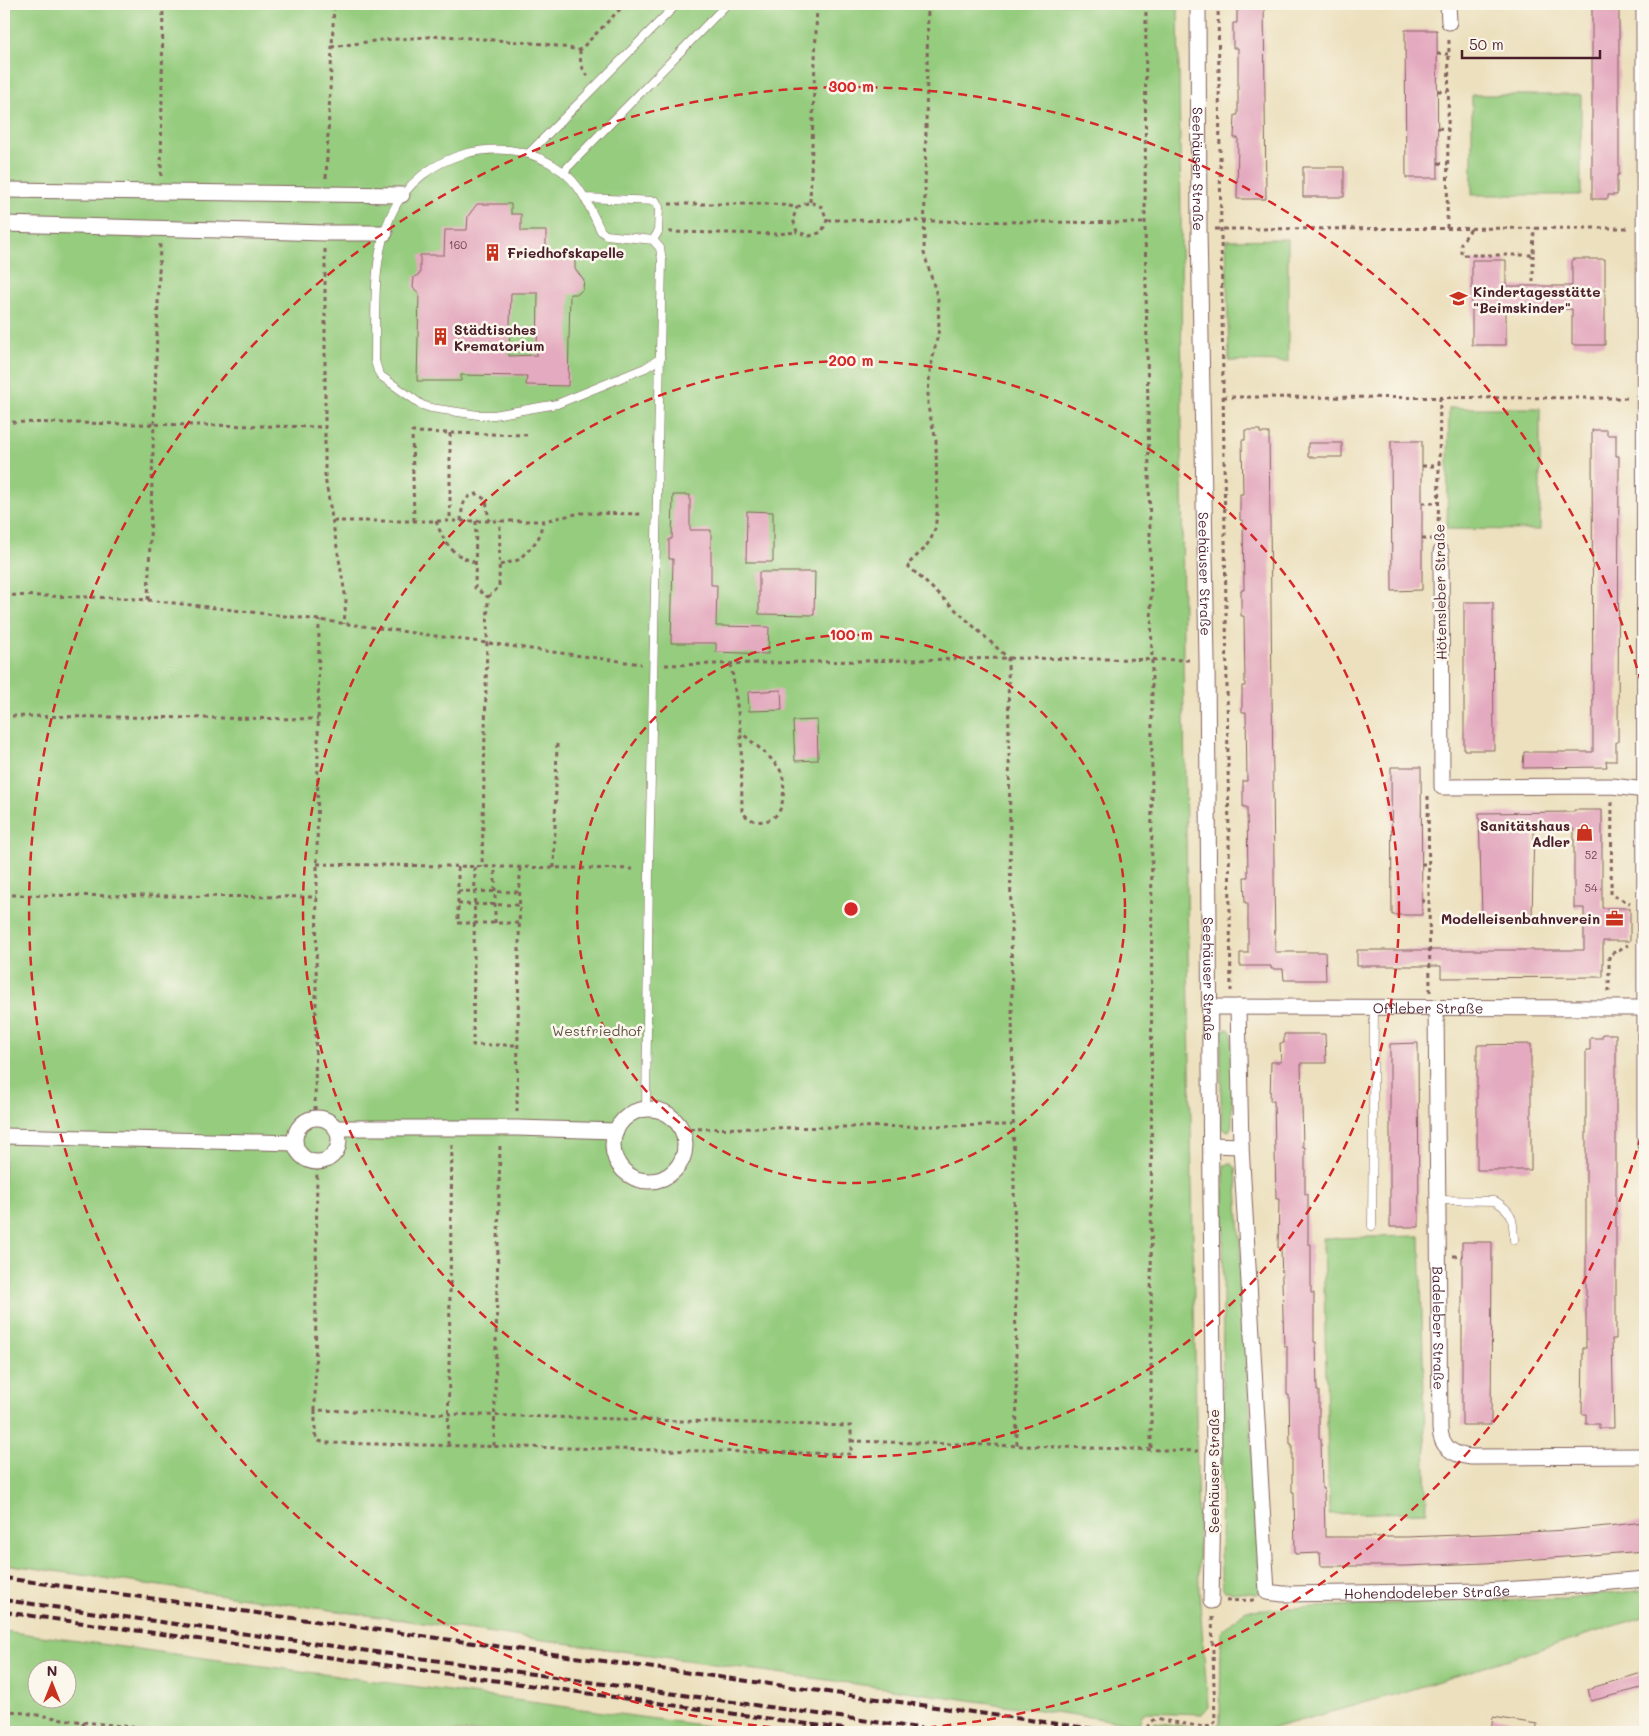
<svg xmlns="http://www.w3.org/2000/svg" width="1649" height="1736" font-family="Mali,sans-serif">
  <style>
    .green { fill: #95cc7e; stroke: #707654; fill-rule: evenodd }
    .building { fill: #e4aabf; fill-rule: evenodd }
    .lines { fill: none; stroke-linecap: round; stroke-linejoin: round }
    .lane-casing { stroke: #83635e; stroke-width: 9 }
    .street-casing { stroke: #83635e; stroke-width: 17 }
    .path { stroke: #83635e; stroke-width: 3; stroke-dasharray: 4 4; stroke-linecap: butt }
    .lane { stroke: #fff; stroke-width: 8 }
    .street { stroke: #fff; stroke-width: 15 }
    .rail { stroke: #4a1f2b; stroke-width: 4; stroke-dasharray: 8 4; stroke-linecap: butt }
    .ring { fill: none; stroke: #d62828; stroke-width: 2.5; stroke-dasharray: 9 6 }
    .labels { text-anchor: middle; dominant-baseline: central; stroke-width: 5; stroke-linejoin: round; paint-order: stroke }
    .number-label { font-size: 11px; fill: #704250 }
    .street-label { font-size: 14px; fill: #4a1f2b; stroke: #fbf7ec }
    .poi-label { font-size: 14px; font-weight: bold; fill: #4a1f2b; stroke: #fbf7ec; text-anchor: start }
    .park-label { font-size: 14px; fill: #605344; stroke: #fbf7ec }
    .centre { fill: #d62828; stroke: #fbf7ec; stroke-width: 2.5 }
    .ring-label { font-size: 15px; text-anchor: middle; font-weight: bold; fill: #d62828; stroke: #fbf7ec; stroke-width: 5; stroke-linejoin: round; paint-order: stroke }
  </style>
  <rect width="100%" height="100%" fill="#fbf7ec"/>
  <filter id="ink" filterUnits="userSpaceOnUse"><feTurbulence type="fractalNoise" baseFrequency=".02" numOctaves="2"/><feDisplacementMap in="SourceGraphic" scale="10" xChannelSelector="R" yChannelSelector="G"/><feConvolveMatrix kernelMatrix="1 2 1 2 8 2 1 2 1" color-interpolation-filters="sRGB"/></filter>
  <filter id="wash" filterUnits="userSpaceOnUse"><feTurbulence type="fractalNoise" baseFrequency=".0096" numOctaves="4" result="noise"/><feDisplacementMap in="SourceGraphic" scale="20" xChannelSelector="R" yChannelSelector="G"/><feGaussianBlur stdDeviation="1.12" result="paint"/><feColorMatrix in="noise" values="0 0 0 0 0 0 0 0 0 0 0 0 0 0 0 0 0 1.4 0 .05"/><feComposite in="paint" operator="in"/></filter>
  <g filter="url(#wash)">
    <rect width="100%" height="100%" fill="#ece0be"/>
    <!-- green -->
    <path class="green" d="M 4,4 L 1178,4 L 1181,217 L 1183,660 L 1199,1590 L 1208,1707 L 1202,1714 L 1146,1712 L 1142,1715 L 1139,1724 L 4,1564 Z
      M 1472,95 L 1581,95 L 1581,195 L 1472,195 Z
      M 1288,239 L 1288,362 L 1229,361 L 1226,240 Z
      M 1449,408 L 1540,408 L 1540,530 L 1447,529 Z
      M 1227,1029 L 1230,1030 L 1232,1034 L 1232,1126 L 1229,1131 L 1223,1129 L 1221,1125 L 1221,1031 Z
      M 1232,1164 L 1236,1168 L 1260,1591 L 1256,1594 L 1226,1591 L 1223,1589 L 1221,1579 L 1224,1165 Z
      M 1420,1236 L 1427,1512 L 1329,1514 L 1323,1238 Z
      M 1645,1590 L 1645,1605 L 1643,1617 L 1407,1691 L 1259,1732 L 1188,1732 L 1153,1728 L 1155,1722 L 1212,1730 L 1220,1722 L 1221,1632 L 1246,1610 L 1403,1603 L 1566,1599 Z
      M 4,1631 L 752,1732 L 4,1732 ZM 38,1668 L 68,1668 L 68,1698 L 38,1698 Z"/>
    <g id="blocks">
      <!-- building -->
      <path class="building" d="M 1237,4 L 1264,4 L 1266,199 L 1237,199 L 1238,138 L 1234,138 L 1235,115 L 1238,115 L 1238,48 L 1233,48 L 1233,23 L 1237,23 Z
        M 1592,4 L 1619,4 L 1619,175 L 1617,175 L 1617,195 L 1608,195 L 1608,199 L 1592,199 Z
        M 1405,30 L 1437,30 L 1438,178 L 1406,178 Z
        M 1303,167 L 1344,167 L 1344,197 L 1303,197 Z
        M 477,204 L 511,204 L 511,214 L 521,214 L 521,231 L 546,231 L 546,256 L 575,256 L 575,269 L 584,280 L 583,289 L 578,294 L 570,294 L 568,386 L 526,385 L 527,376 L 461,375 L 461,381 L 417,381 L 419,293 L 413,288 L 414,277 L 420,274 L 420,255 L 444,255 L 445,230 L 467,230 L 468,216 ZM 511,293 L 538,293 L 537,355 L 509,356 Z
        M 1572,259 L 1605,259 L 1605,345 L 1572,345 L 1572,309 L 1506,309 L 1506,345 L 1472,345 L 1472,260 L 1506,260 L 1506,286 L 1572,286 Z
        M 1245,430 L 1260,430 L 1260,433 L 1269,433 L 1275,952 L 1325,952 L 1326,980 L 1284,980 L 1283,969 L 1271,969 L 1271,966 L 1240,966 L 1240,953 L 1248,953 L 1248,903 L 1245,903 L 1244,877 L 1248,877 L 1247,807 L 1243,807 L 1243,781 L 1247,781 L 1246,712 L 1242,712 L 1242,686 L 1245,686 L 1244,616 L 1241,616 L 1241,590 L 1244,590 L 1243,520 L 1240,520 L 1240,494 L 1243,494 L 1242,440 L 1245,440 Z
        M 1592,430 L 1607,430 L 1607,435 L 1616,435 L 1616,456 L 1619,456 L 1618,742 L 1616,742 L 1616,761 L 1606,761 L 1607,767 L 1523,768 L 1524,752 L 1593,752 Z
        M 1391,441 L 1422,441 L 1422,590 L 1392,591 Z
        M 1308,443 L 1342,443 L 1342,457 L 1308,457 Z
        M 673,495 L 690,495 L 690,530 L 711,530 L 711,585 L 717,585 L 716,626 L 769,627 L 768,654 L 716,652 L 716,643 L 671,643 L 673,559 L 669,559 L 669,539 L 672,539 Z
        M 747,511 L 773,512 L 773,562 L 746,562 Z
        M 759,572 L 815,572 L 814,615 L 759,614 Z
        M 1464,602 L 1493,602 L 1494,750 L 1464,750 Z
        M 781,690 L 782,710 L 749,711 L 748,692 Z
        M 817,720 L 818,760 L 795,761 L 793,721 Z
        M 1391,767 L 1421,767 L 1422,915 L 1392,915 Z
        M 1574,810 L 1602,810 L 1602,908 L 1630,908 L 1630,941 L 1603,941 L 1603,977 L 1441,978 L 1441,966 L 1357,966 L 1357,950 L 1584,950 L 1584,908 L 1574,908 L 1574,829 L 1534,828 L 1532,917 L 1482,916 L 1479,813 L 1574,812 Z
        M 1284,1034 L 1325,1034 L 1326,1063 L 1301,1063 L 1303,1147 L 1305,1147 L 1305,1194 L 1308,1194 L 1308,1244 L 1311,1244 L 1311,1293 L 1314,1293 L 1314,1342 L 1316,1342 L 1317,1391 L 1319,1391 L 1319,1438 L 1321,1439 L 1322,1489 L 1324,1489 L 1325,1537 L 1406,1537 L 1487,1534 L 1568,1530 L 1645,1522 L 1645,1551 L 1485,1563 L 1403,1566 L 1321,1566 L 1320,1553 L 1295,1554 L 1294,1492 L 1292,1492 L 1292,1444 L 1290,1444 L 1289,1395 L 1287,1395 L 1287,1346 L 1284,1346 L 1281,1248 L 1278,1248 L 1279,1199 L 1276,1199 L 1274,1101 L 1270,1101 L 1271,1062 L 1281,1062 L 1280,1043 L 1284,1043 Z
        M 1602,1034 L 1616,1034 L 1616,1339 L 1612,1339 L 1614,1428 L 1599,1428 L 1599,1424 L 1586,1424 L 1586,1414 L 1582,1414 L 1583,1348 L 1586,1348 L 1586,1050 L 1590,1050 L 1590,1038 L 1602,1038 Z
        M 1418,1043 L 1419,1227 L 1390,1227 L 1390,1044 Z
        M 1531,1044 L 1531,1170 L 1477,1170 L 1477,1045 Z
        M 1462,1242 L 1492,1242 L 1491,1425 L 1462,1425 Z
        M 1645,1672 L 1645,1687 L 1591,1701 L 1588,1689 Z
        M 1493,1717 L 1537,1724 L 1536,1732 L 1491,1732 Z"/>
    </g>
  </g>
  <g filter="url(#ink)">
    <use href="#blocks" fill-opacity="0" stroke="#83635e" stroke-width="1"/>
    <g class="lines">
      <defs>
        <path id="lane" d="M 529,153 L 677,4
          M 563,172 L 727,4
          M 585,198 L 656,201 L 659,207 L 658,232 L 653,240 L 606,235 L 601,231 C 590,209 582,186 562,171 C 507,129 420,151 391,215 C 371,260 376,312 375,361 L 378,371 L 381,376 L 422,405 L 431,408 L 478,415 L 494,415 L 557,404 L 645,368 L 661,358
          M 646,1109 L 649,869 L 662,260 L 660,248 L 653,240
          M 1438,1200 L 1495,1201 C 1514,1212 1513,1220 1514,1240
          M 1372,1226 L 1374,1007"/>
        <g id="street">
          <path id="s1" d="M 1198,4 L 1199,229 L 1207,661 L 1211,1198 L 1214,1452 L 1211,1601"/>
          <path d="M 1448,4 L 1449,22"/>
          <path d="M 1644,4 L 1645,1145"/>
          <path d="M 4,190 L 402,195"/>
          <path d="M 4,224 L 325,233 L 385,233"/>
          <path d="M 1441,552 L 1442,787 L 1612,786 L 1645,790"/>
          <path id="s2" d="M 1210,1007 L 1645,1008"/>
          <path id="s3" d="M 1238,1007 L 1241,1146 L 1267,1592 L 1283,1594 L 1485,1591 L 1566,1586 L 1645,1579"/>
          <path id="s4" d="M 1436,1007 L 1440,1429 C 1441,1448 1454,1455 1471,1457 L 1645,1456"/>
          <circle cx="649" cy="1145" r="36"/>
          <circle cx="317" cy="1140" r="22"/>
          <path d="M 336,1128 L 517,1128 L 616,1131"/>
          <path d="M 4,1136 L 295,1143"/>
          <path d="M 1211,1145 L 1241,1146"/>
        </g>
      </defs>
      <!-- lane casing -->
      <use href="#lane" class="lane-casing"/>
      <!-- street casing -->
      <use href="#street" class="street-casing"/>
      <!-- path -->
      <path class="path" d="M 928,4 L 924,253 L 938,299 L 939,329 L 930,371 L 928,393 L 928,407 L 936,440 L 937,514 L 935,529 L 931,539 L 924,549 L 907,565 L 1008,658 L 1017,1446
        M 1146,4 L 1145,223 L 1152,660 L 1151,1450
        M 1218,4 L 1231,991
        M 331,47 L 381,40 L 444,36 L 545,44 L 580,50 L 625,4
        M 580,50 C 580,61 581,69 589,77
        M 1437,54 L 1448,54
        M 1438,91 L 1448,91
        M 1438,128 L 1448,129
        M 1438,163 L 1448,164
        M 161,176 L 163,4
        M 326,178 L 334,4
        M 810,202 L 817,4
        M 669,204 L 773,204 L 797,207 L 810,202 L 822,207 L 827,220 L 822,232 L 810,236 L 797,232 L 793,219 L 797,207
        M 827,220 L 1145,223
        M 1447,228 L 1449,37
        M 1215,229 L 1628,228
        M 1471,229 L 1461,243 L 1461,255 L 1533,255 L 1534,228
        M 669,232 L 776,234 L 797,232
        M 325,249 L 325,477 L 346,600 L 344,624
        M 1533,282 L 1533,255
        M 1223,397 L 1629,398
        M 4,422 L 325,427
        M 450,433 L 450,521
        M 1422,466 L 1438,466
        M 1422,503 L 1438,503
        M 333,521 L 543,521 L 581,513 L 644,514
        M 414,521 L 412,432 L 529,435
        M 436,521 C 445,545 451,554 476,563
        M 461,521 C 462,508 462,496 477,494 L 486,500 L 489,521
        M 476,521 L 475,588 L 488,597 L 482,867
        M 1438,537 L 1440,398
        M 1422,539 L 1432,539
        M 500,565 L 518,560 L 532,547 L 539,537 L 543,521
        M 4,595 L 124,598 L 148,600 L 319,620 L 641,664
        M 488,597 L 499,587 L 500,521
        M 148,600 L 160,244
        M 731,664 L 741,732 L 742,811 C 749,824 769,825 778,813 C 784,806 785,783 782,774 C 777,760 752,743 741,732
        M 665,665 L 1008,658 L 1191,660
        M 4,716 L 318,719
        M 1428,796 L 1430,992
        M 1612,802 L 1611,895 L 1630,903
        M 317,864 L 636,869
        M 1421,864 L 1429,864
        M 458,867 L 458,923 L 519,923
        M 475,867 L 473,1045 L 518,1045
        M 554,868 L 557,743
        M 458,891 L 519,892
        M 4,895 L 317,897
        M 1421,901 L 1429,901
        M 458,904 L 519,905
        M 495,923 L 495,867
        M 1609,992 L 1609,955 L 1628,945
        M 517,1112 L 520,867
        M 315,1118 L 319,620
        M 682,1129 L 1012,1125
        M 1453,1256 L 1462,1256
        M 315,1410 L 315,1435 L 319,1441 L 326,1443 L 851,1454 L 851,1426 L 315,1410 L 317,1162
        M 851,1441 L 1198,1451
        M 448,1445 L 452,1143
        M 494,1446 L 500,1143
        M 1226,1601 L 1255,1600
        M 4,1710 L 83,1722 L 161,1730
        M 83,1722 L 83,1732
        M 1147,1728 L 1150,1722 L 1155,1719 L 1204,1727 L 1211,1726 L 1215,1722 L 1212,1615"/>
      <!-- lane -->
      <use href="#lane" class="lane"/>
      <!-- street -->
      <use href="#street" class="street"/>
      <!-- rail -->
      <path class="rail" d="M 4,1578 L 1116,1732
        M 4,1600 L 947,1732
        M 4,1612 L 865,1732"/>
    </g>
  </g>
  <!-- distance rings -->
  <g class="ring">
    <circle cx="851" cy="909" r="274"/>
    <circle cx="851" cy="909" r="548"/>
    <path d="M1645 1122A822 822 0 1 1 1645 696"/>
  </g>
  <!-- icons -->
  <defs>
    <symbol id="building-bare" viewBox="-9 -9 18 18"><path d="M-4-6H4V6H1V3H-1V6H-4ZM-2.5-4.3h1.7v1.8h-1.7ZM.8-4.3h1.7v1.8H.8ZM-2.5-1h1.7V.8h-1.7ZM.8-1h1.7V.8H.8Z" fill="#c8321e" stroke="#fbf7ec" stroke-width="2.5" paint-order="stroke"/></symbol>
    <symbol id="school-bare" viewBox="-9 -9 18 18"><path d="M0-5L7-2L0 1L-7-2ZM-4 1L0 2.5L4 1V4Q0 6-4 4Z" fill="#c8321e" stroke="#fbf7ec" stroke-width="2.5" paint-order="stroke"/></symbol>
    <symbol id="shop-bare" viewBox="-9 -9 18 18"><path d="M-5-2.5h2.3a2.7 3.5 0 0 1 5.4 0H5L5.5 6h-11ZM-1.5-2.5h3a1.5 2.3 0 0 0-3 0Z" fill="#c8321e" stroke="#fbf7ec" stroke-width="2.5" paint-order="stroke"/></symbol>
    <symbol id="office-bare" viewBox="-9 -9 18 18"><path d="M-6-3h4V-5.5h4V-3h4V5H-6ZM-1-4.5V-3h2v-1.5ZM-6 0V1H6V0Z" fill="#c8321e" stroke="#fbf7ec" stroke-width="2.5" paint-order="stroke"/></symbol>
  </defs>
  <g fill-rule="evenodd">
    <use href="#building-bare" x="480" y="240" width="25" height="25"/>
    <use href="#school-bare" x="1446" y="286" width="25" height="25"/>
    <use href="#building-bare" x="428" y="324" width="25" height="25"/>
    <use href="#shop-bare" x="1572" y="820" width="25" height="25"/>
    <use href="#office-bare" x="1602" y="906" width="25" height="25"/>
  </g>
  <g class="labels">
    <!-- number labels -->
    <g class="number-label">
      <text x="458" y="244">160</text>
      <text x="1591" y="854">52</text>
      <text x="1591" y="887">54</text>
    </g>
    <!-- street labels -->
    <g class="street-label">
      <text stroke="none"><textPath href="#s1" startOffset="165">Seehäuser Straße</textPath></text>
      <text stroke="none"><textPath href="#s1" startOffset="570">Seehäuser Straße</textPath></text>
      <text transform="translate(1440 592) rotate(-91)">Hötensleber Straße</text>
      <text stroke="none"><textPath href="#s1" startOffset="975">Seehäuser Straße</textPath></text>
      <text stroke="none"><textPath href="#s2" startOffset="218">Offleber Straße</textPath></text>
      <text stroke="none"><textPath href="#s4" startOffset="321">Badeleber Straße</textPath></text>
      <text transform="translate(1213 1471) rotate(-90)">Seehäuser Straße</text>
      <text stroke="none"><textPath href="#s3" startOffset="746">Hohendodeleber Straße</textPath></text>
    </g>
    <!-- poi labels -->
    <g class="poi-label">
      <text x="507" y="252">Friedhofskapelle</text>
      <text x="1473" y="291">Kindertagesstätte<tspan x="1473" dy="16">"Beimskinder"</tspan></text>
      <text x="454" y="329">Städtisches<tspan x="454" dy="16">Krematorium</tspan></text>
      <text x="1570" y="825" text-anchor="end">Sanitätshaus<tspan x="1570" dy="16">Adler</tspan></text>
      <text x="1600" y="918" text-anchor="end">Modelleisenbahnverein</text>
    </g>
    <!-- park labels -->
    <g class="park-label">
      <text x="597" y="1030">Westfriedhof</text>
    </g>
  </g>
  <circle cx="851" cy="909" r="8" class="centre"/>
  <g class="ring-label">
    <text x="851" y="92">300 m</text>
    <text x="851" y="366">200 m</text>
    <text x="851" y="640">100 m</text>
  </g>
  <!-- margin -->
  <rect width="1649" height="1736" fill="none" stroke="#fbf7ec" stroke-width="20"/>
  <!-- north arrow -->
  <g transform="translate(52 1684)"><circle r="24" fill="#fbf7ec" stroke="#b4a19f"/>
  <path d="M0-4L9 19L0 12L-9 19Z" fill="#c8321e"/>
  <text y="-8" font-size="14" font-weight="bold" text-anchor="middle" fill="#4a1f2b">N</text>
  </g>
  <!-- scale -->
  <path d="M1462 50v8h138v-8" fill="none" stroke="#4a1f2b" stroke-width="2.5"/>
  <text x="1469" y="50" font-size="15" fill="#4a1f2b" stroke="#fbf7ec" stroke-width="4" paint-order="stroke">50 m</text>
</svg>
